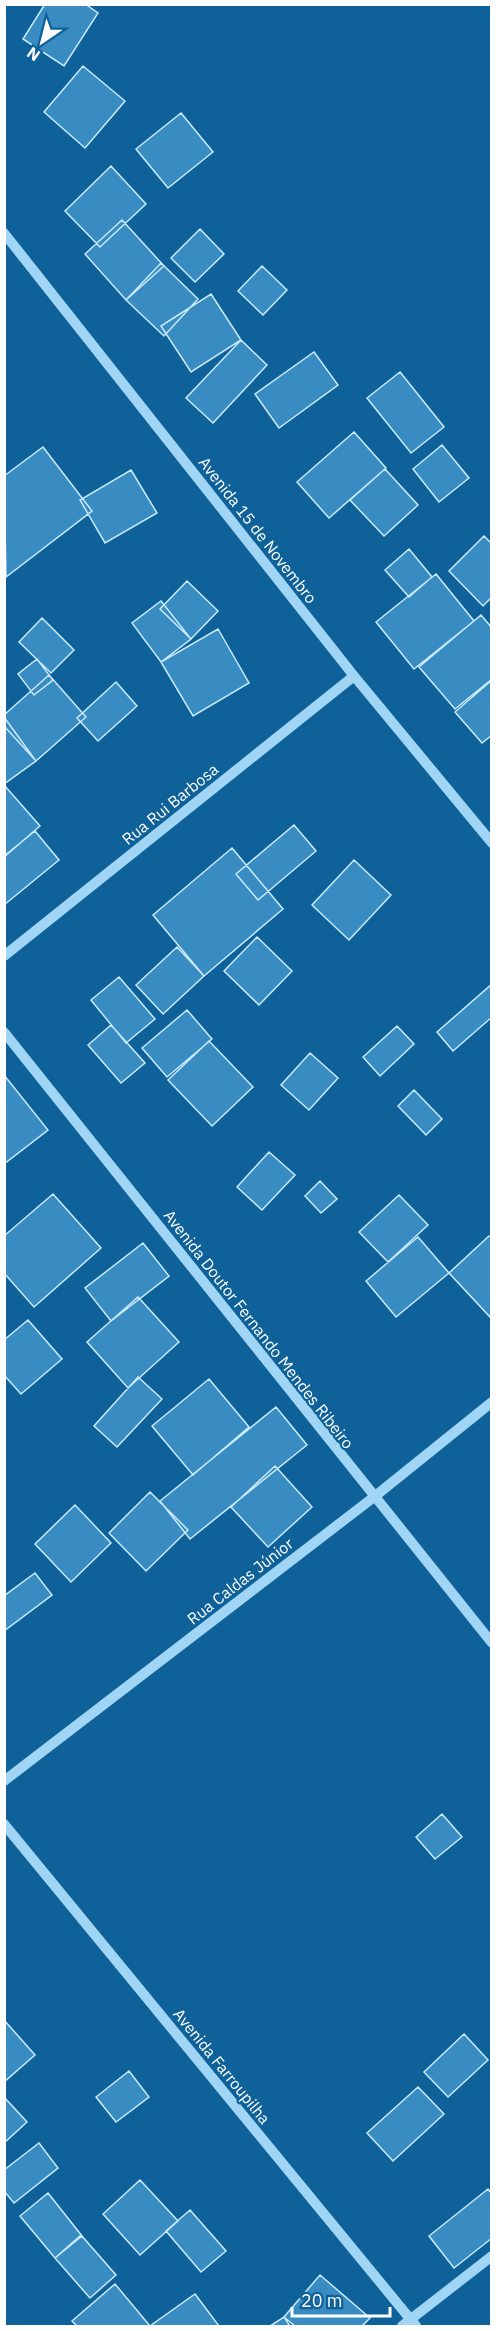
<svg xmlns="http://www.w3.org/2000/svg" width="496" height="2331" font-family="'IBM Plex Sans',sans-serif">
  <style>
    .building { fill: #388cc1; stroke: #c9eafe; stroke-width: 1.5 }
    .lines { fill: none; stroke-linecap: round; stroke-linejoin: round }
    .minor { stroke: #a1d5f5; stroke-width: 10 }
    .labels { text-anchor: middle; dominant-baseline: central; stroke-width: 4.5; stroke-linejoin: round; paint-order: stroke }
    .street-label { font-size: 16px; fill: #fff; stroke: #0f6299 }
  </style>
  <rect width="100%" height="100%" fill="#0f6299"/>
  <!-- building -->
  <path class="building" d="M 45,4 L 85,4 L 98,13 L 64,66 L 23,39 Z
    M 45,4 L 85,4 L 98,13 L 64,66 L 23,39 Z
    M 83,66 L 125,101 L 85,148 L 44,112 Z
    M 83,66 L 125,101 L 85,148 L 44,112 Z
    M 181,113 L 213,152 L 168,188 L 136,149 Z
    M 181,113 L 213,152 L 168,188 L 136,149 Z
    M 111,166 L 146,204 L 100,247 L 65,211 Z
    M 111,166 L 146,204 L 100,247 L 65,211 Z
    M 122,220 L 164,266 L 126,300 L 85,254 Z
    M 122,220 L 164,266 L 126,300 L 85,254 Z
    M 200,229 L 224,254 L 195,282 L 171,258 Z
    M 200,229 L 224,254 L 195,282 L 171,258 Z
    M 161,263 L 198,299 L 164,336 L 126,300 Z
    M 161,263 L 198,299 L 164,336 L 126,300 Z
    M 262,266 L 287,290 L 263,315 L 238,291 Z
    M 262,266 L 287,290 L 263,315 L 238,291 Z
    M 211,294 L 241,340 L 191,372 L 161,326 Z
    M 211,294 L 241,340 L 191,372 L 161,326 Z
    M 241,340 L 267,365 L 213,423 L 186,398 Z
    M 241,340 L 267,365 L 213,423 L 186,398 Z
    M 314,352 L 338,385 L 279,428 L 255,394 Z
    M 314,352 L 338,385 L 279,428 L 255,394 Z
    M 400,372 L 444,427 L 411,453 L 367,398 Z
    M 400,372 L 444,427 L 411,453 L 367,398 Z
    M 354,432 L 386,468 L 329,518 L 297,482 Z
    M 354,432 L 386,468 L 329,518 L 297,482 Z
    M 442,445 L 469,478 L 439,502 L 413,469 Z
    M 442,445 L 469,478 L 439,502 L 413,469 Z
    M 43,447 L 92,511 L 6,577 L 4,476 Z
    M 43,447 L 92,511 L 6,577 L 4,476 Z
    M 385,469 L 418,505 L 384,536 L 350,500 Z
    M 385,469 L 418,505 L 384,536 L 350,500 Z
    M 131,470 L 157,513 L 105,543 L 80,500 Z
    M 131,470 L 157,513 L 105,543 L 80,500 Z
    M 484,536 L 492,544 L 492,597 L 483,606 L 449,571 Z
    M 484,536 L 492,544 L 492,597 L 483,606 L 449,571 Z
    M 409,549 L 432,577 L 409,597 L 385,570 Z
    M 409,549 L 432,577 L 409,597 L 385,570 Z
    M 436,574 L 474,621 L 414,669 L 376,622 Z
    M 436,574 L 474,621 L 414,669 L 376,622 Z
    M 187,581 L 218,611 L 191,639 L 160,609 Z
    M 187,581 L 218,611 L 191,639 L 160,609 Z
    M 161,601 L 191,639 L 161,662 L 132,623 Z
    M 161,601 L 191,639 L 161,662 L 132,623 Z
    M 481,615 L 492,628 L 492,679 L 455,709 L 419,667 Z
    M 481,615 L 492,628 L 492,679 L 455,709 L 419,667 Z
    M 42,618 L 74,650 L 51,673 L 19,642 Z
    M 42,618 L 74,650 L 51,673 L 19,642 Z
    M 218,629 L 249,683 L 193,716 L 161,662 Z
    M 218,629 L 249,683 L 193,716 L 161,662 Z
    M 37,659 L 53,680 L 34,695 L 18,674 Z
    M 37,659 L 53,680 L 34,695 L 18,674 Z
    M 49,675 L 86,717 L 36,761 L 4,726 L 4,715 Z
    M 49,675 L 86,717 L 36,761 L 4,726 L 4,715 Z
    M 492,680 L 492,735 L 482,743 L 455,712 Z
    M 492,680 L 492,735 L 482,743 L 455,712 Z
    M 116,682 L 137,706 L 98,741 L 77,718 Z
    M 116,682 L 137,706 L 98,741 L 77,718 Z
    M 4,717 L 36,761 L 4,784 Z
    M 4,717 L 36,761 L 4,784 Z
    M 4,785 L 40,826 L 4,857 Z
    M 4,785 L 40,826 L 4,857 Z
    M 294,825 L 316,851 L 258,900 L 236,874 Z
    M 294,825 L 316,851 L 258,900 L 236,874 Z
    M 35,831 L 59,860 L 4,905 L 4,856 Z
    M 35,831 L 59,860 L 4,905 L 4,856 Z
    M 232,848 L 283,909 L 204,976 L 153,915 Z
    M 232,848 L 283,909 L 204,976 L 153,915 Z
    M 354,860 L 391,895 L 349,940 L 312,905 Z
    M 354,860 L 391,895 L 349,940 L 312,905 Z
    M 257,937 L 292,971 L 259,1005 L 224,971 Z
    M 257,937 L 292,971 L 259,1005 L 224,971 Z
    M 177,947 L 204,976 L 163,1014 L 136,985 Z
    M 177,947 L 204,976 L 163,1014 L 136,985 Z
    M 119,977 L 155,1019 L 126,1043 L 91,1000 Z
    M 119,977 L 155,1019 L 126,1043 L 91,1000 Z
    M 492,984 L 492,1017 L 453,1051 L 437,1032 Z
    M 492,984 L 492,1017 L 453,1051 L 437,1032 Z
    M 187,1010 L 212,1039 L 167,1077 L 142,1048 Z
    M 187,1010 L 212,1039 L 167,1077 L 142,1048 Z
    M 111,1025 L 145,1063 L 121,1083 L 88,1045 Z
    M 111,1025 L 145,1063 L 121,1083 L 88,1045 Z
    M 397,1026 L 414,1044 L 380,1076 L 363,1057 Z
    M 397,1026 L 414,1044 L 380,1076 L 363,1057 Z
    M 209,1041 L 253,1087 L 212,1126 L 168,1080 Z
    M 209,1041 L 253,1087 L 212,1126 L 168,1080 Z
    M 310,1053 L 338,1078 L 309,1110 L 281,1085 Z
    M 310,1053 L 338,1078 L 309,1110 L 281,1085 Z
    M 4,1075 L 48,1130 L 4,1164 Z
    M 4,1075 L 48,1130 L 4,1164 Z
    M 414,1090 L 442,1119 L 426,1135 L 398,1106 Z
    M 414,1090 L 442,1119 L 426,1135 L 398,1106 Z
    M 269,1152 L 295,1175 L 262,1210 L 237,1187 Z
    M 269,1152 L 295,1175 L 262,1210 L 237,1187 Z
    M 320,1181 L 337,1199 L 321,1213 L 305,1196 Z
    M 320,1181 L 337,1199 L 321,1213 L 305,1196 Z
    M 53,1194 L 101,1248 L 34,1307 L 4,1273 L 4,1236 Z
    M 53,1194 L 101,1248 L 34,1307 L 4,1273 L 4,1236 Z
    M 399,1195 L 428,1225 L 388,1262 L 359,1232 Z
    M 399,1195 L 428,1225 L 388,1262 L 359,1232 Z
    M 489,1236 L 492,1238 L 491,1318 L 449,1273 Z
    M 489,1236 L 492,1238 L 491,1318 L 449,1273 Z
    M 418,1237 L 449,1273 L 396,1317 L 366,1281 Z
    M 418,1237 L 449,1273 L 396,1317 L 366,1281 Z
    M 143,1243 L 169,1276 L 111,1321 L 85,1288 Z
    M 143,1243 L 169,1276 L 111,1321 L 85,1288 Z
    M 138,1297 L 179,1342 L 128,1388 L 87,1342 Z
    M 138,1297 L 179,1342 L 128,1388 L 87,1342 Z
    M 28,1320 L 62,1359 L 21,1394 L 4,1375 L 4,1340 Z
    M 28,1320 L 62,1359 L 21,1394 L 4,1375 L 4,1340 Z
    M 138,1377 L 162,1399 L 117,1447 L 94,1426 Z
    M 138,1377 L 162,1399 L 117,1447 L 94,1426 Z
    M 209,1379 L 249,1427 L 193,1475 L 152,1426 Z
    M 209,1379 L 249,1427 L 193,1475 L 152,1426 Z
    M 276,1407 L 307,1445 L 190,1539 L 160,1501 Z
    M 276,1407 L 307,1445 L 190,1539 L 160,1501 Z
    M 275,1466 L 312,1507 L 268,1547 L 231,1507 Z
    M 275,1466 L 312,1507 L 268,1547 L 231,1507 Z
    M 150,1492 L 188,1530 L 146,1571 L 109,1533 Z
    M 150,1492 L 188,1530 L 146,1571 L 109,1533 Z
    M 75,1505 L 111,1543 L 71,1582 L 35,1544 Z
    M 75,1505 L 111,1543 L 71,1582 L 35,1544 Z
    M 35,1573 L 52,1595 L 4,1631 L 4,1596 Z
    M 35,1573 L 52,1595 L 4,1631 L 4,1596 Z
    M 442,1814 L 462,1837 L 435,1859 L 416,1837 Z
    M 442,1814 L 462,1837 L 435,1859 L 416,1837 Z
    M 4,2020 L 35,2055 L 4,2082 Z
    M 4,2020 L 35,2055 L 4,2082 Z
    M 464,2034 L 488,2060 L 448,2097 L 424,2072 Z
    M 464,2034 L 488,2060 L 448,2097 L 424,2072 Z
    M 129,2071 L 149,2097 L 116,2122 L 96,2097 Z
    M 129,2071 L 149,2097 L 116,2122 L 96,2097 Z
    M 418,2087 L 444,2114 L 393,2161 L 367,2133 Z
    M 418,2087 L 444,2114 L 393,2161 L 367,2133 Z
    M 4,2097 L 27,2122 L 4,2143 Z
    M 4,2097 L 27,2122 L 4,2143 Z
    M 39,2143 L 58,2168 L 14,2203 L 4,2191 L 4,2170 Z
    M 39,2143 L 58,2168 L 14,2203 L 4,2191 L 4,2170 Z
    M 140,2180 L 178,2221 L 140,2255 L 103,2214 Z
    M 140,2180 L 178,2221 L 140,2255 L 103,2214 Z
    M 488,2189 L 492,2194 L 492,2238 L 454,2268 L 429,2236 Z
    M 488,2189 L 492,2194 L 492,2238 L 454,2268 L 429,2236 Z
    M 48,2193 L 82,2236 L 55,2258 L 20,2216 Z
    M 48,2193 L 82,2236 L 55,2258 L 20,2216 Z
    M 190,2210 L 226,2251 L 201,2272 L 166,2231 Z
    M 190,2210 L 226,2251 L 201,2272 L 166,2231 Z
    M 81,2235 L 116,2275 L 90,2298 L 55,2258 Z
    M 81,2235 L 116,2275 L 90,2298 L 55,2258 Z
    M 320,2275 L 370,2318 L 362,2326 L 295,2326 L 284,2317 Z
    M 320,2275 L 370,2318 L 362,2326 L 295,2326 L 284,2317 Z
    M 115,2284 L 150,2326 L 77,2326 L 72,2321 Z
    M 115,2284 L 150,2326 L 77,2326 L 72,2321 Z
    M 195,2294 L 219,2326 L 150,2326 Z
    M 195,2294 L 219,2326 L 150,2326 Z
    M 284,2317 L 290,2326 L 270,2326 Z
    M 284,2317 L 290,2326 L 270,2326 Z"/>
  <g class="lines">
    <!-- minor -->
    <path class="minor" d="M 4,233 L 354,676 L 492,843
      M 4,956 L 354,676
      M 4,1032 L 492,1643
      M 4,1781 L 374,1497 L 492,1402
      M 4,1824 L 416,2326
      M 402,2326 L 492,2256"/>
  </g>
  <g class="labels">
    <!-- street labels -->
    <g class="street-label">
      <text transform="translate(258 530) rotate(52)">Avenida 15 de Novembro</text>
      <text transform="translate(170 804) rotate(-39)">Rua Rui Barbosa</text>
      <text transform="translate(259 1329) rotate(52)">Avenida Doutor Fernando Mendes Ribeiro</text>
      <text transform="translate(240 1581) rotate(-38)">Rua Caldas Júnior</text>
      <text transform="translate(222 2066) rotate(51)">Avenida Farroupilha</text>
    </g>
  </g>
  <!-- border -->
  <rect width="496" height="2331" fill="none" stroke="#ffffff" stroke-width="12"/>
  <!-- north arrow -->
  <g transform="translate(42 42) rotate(215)" stroke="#0f6299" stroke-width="4.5" paint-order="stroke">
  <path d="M0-4.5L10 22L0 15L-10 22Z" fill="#ffffff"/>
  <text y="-9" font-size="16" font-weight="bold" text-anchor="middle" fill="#ffffff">N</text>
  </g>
  <!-- scale -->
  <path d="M292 2307v9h98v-9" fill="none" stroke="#ffffff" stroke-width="3"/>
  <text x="301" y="2307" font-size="18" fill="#ffffff" stroke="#0f6299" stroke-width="4.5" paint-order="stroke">20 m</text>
</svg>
